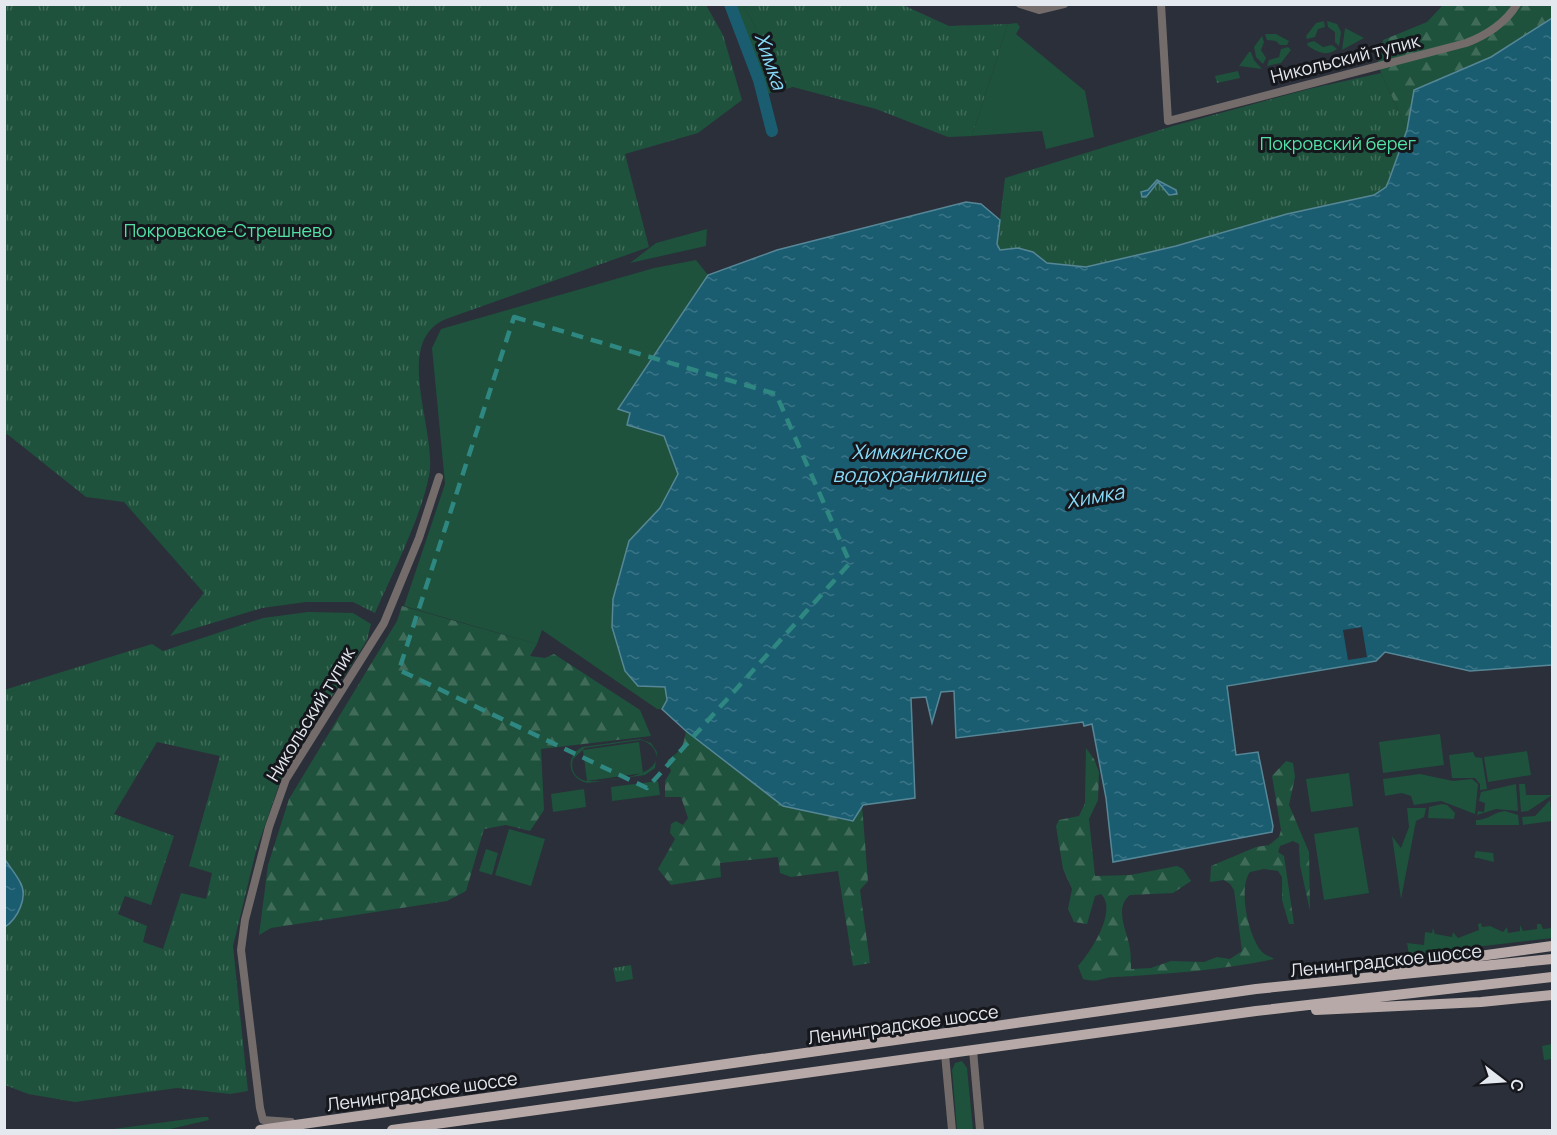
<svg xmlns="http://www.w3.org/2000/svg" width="1557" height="1135" font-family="Manrope,sans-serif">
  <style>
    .grass { fill: #1e523c; fill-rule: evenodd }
    .forest { fill: url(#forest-firs) }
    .park { fill: url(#park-tufts); fill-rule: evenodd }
    .water { fill: url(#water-ripples); stroke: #578797; stroke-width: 1.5 }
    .pier { fill: #2a2f39 }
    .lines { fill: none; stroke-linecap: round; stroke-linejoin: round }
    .river { stroke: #1a5d71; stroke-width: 12 }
    .minor { stroke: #736c6b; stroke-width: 8 }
    .major { stroke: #b7a9a7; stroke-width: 10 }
    .marked { fill: none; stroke: #2f8781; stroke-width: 4.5; stroke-dasharray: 12 8; stroke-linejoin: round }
    .labels { text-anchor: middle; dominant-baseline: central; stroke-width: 6; stroke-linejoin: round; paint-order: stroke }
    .street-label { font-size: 18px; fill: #e4e8ef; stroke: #15171c }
    .park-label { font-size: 18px; fill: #52e2a6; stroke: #15171c }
    .water-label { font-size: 20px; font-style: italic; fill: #88dbf8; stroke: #15171c }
  </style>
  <defs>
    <pattern id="forest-firs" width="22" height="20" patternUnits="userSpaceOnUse" patternTransform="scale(1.5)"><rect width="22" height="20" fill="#1e523c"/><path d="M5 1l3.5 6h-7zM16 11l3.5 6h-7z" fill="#3f6b58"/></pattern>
    <pattern id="park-tufts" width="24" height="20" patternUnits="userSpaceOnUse" patternTransform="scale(1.5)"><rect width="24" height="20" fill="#1e523c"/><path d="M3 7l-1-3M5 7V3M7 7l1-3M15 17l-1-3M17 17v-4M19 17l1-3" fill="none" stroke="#3f6b58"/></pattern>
    <pattern id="water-ripples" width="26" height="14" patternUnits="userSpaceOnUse" patternTransform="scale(1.5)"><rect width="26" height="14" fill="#1a5d71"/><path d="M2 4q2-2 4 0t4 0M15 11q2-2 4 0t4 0" fill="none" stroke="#3b7486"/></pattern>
  </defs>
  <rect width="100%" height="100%" fill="#2a2f39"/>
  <!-- grass -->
  <path class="grass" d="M 730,5 L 743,5 L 755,26 L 771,93 L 763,94 L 740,26 Z
    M 1324,21 L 1325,27 L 1318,29 L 1315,37 L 1307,39 L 1306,36 L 1316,23 Z
    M 1327,21 L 1337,24 L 1341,32 L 1339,46 L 1335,42 L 1335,32 L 1328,27 Z
    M 1017,23 L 1020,27 L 1016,34 L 1085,91 L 1094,137 L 1046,149 L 1042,131 L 972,136 L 1008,24 Z
    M 1345,28 L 1364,38 L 1342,50 Z
    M 1265,34 L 1276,34 L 1289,41 L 1287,45 L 1280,45 L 1276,41 L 1267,40 Z
    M 1262,36 L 1264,42 L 1261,50 L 1266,58 L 1263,64 L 1256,57 L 1254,47 Z
    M 1314,41 L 1323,47 L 1332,45 L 1337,49 C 1326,57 1318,52 1308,46 L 1307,43 Z
    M 1288,47 L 1291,50 L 1281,63 L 1267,66 L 1269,60 L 1279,57 L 1281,49 Z
    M 1249,52 L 1251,52 L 1254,60 L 1262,69 L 1239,66 Z
    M 707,229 L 706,246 L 630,263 L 656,243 Z
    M 696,260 L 708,275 L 618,409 L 630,412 L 628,425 L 664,436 L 678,474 L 660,508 L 629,541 L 638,686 L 665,687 L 668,700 L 662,709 L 657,709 L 542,630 L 537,644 L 404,606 L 445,484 L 432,348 L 441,329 L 654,268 Z
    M 1440,734 L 1444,765 L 1383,773 L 1379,742 Z
    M 640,739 L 651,743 L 657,752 L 655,768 L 645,775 L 588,783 C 568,779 564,757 582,747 ZM 641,740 C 647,742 652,745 655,751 C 666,778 603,782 587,781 L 643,773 L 639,742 L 583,750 L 587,781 C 575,779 570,770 573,759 L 585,748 Z
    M 1527,751 L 1531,775 L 1488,782 L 1484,757 Z
    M 1473,752 L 1475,757 L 1482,758 L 1487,789 L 1480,790 L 1480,784 L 1475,778 L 1452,778 L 1449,755 Z
    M 1349,773 L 1353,806 L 1311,812 L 1306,779 Z
    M 1420,774 L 1453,781 L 1472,779 L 1478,784 L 1475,814 L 1441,801 L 1414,805 L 1411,796 L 1402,793 L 1385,796 L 1383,779 Z
    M 658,781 L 660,795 L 612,801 L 611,787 Z
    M 1516,784 L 1518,811 L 1496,809 L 1477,815 L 1478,811 L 1484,812 L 1485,803 L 1479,801 L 1481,792 Z
    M 1519,784 L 1525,784 L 1526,795 L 1552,795 L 1528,811 L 1521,812 Z
    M 584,789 L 586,807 L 553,812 L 551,794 Z
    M 1550,800 L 1552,821 L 1523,825 L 1522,817 L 1535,816 Z
    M 1442,804 L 1447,805 L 1455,813 L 1454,819 L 1428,818 L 1429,807 Z
    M 1407,808 L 1426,808 L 1424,817 L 1416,821 L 1401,899 L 1392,836 L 1401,848 L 1409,827 Z
    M 1505,811 L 1518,815 L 1519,825 L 1476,825 L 1476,820 C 1488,820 1494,812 1505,811 Z
    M 1358,827 L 1369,893 L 1324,900 L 1314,834 Z
    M 509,829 L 545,839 L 531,886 L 495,875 Z
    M 486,849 L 498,853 L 492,875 L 479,871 Z
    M 1481,923 L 1482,927 L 1490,926 L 1503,932 L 1507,927 L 1508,933 L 1520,931 L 1520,925 L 1523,931 L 1537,929 L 1537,924 L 1541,924 L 1543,929 L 1552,928 L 1552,938 L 1409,955 L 1407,943 L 1424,945 L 1425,932 L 1432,933 L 1433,928 L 1435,934 L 1452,937 L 1453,932 L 1458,938 L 1479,930 L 1478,924 Z
    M 1552,1044 L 1552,1059 L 1544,1060 L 1542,1046 Z
    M 962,1061 L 967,1068 L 973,1130 L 957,1130 L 952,1070 L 955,1063 Z
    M 203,1117 L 208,1117 L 209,1120 L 166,1130 L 106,1130 Z"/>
  <!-- forest -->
  <path class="forest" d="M 1443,5 L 1552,5 L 1552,18 L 1491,57 L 1414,90 L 1407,130 L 1381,73 L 1378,62 L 1383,40 L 1427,22 Z
    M 402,606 L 537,644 L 530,656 L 545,658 L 554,654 L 640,710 L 651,736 L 541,749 L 544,810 L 530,831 L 506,825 L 484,829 L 466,891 L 447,901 L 271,928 L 259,935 L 268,865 L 289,799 L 397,621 Z
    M 686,731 L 783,806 L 862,805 L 868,881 L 860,890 L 870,963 L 853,966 L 838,871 L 791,877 L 780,873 L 778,857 L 720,863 L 721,877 L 671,885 L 658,869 L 675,839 L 670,833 L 671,824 L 676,821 L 683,825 L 688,818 L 681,797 L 665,797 L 665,781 L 671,771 L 667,761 C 681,749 682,752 686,731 Z
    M 1086,748 L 1094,759 L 1099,772 L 1098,800 L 1089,819 L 1095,876 L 1130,875 L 1177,866 L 1183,869 L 1191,881 L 1173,893 L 1130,895 C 1113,908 1128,933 1130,949 C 1131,956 1131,963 1131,969 L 1151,968 L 1171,961 L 1204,962 L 1217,957 L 1230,959 L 1242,951 L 1234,890 L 1230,884 L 1224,880 L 1210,882 L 1211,866 L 1256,847 L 1269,845 L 1279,837 L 1281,830 L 1272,776 L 1286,761 L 1293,763 L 1295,777 L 1289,805 L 1309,852 L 1310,911 L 1300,865 L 1299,844 L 1293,841 L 1280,846 L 1278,852 L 1284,856 L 1294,924 L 1289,924 L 1282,900 L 1282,877 L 1278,871 L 1264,869 L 1250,872 C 1238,888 1248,936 1262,952 C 1265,955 1271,957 1274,959 C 1221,970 1168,974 1114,977 C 1100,978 1100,983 1083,979 L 1078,966 C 1091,952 1118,910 1101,894 L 1095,896 L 1087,924 L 1074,922 L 1068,909 L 1072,889 L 1063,869 L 1056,826 L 1059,820 L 1079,816 L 1085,803 Z
    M 1476,851 L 1493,853 L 1494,862 L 1474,857 Z"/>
  <!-- park -->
  <path class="park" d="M 5,4 L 706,5 L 723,35 L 742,100 L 698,133 L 625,154 L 649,247 L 446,319 C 391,342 438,431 429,476 C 420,520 393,572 375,613 L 353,602 L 306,602 L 262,608 L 170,636 L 204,593 L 124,502 L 86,497 L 7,434 L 5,436 Z
    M 743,5 L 903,5 L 949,26 L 1008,24 L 972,136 L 948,137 L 876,109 L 793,87 L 771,93 L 755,26 Z
    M 1238,71 L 1240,78 L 1217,83 L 1215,76 Z
    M 1381,73 L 1407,130 L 1386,187 L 1374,195 L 1287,214 L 1176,246 L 1086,267 L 1047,263 L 1033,252 L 1018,248 L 1000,250 L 997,244 L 1005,178 L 1173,126 L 1309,89 Z
    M 308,612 L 353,613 L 371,624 L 367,640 L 282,776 L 256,851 L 233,946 L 248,1091 L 230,1094 L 177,1088 L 75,1102 L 28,1094 L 5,1085 L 4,690 L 152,644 L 163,651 L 263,618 ZM 157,742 L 220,756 L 189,866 L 212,873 L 206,899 L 181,893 L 163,949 L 143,942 L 147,926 L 118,914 L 125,896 L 151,905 L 174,836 L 114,814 Z
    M 631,965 L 633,979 L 616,982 L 613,968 Z"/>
  <!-- water -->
  <path class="water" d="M 1552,18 L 1552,665 L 1470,671 L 1385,652 L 1376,661 L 1227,686 L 1236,755 L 1258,752 L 1273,826 L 1272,832 L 1113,862 L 1106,798 L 1092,724 L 1084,726 L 1083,722 L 956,738 L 954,691 L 941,692 L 932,723 L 926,697 L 911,698 L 915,798 L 863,805 L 853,821 L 783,806 L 686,731 L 662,709 L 667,700 L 665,687 L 638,686 L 625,671 L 612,627 L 613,599 L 629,541 L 660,508 L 678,474 L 664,436 L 627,425 L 630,413 L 618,409 L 708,275 L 777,250 L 966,202 L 981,204 L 1000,220 L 997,244 L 1000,250 L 1018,248 L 1033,252 L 1047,263 L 1086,267 L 1176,246 L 1287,214 L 1374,195 L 1386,187 L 1389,180 L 1407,130 L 1414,90 L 1491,57 Z
    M 1157,180 L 1176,190 L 1177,194 L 1169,195 L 1158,182 L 1146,197 L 1142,197 L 1141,192 L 1148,190 Z
    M 4,858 C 9,866 16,874 20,882 C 29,897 17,919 5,927 Z"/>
  <!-- pier -->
  <path class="pier" d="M 1362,627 L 1367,657 L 1348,660 L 1343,630 Z"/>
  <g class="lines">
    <!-- river -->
    <path class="river" d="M 730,4 L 759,80 L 772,131"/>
    <!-- minor -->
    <path class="minor" d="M 1020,4 L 1039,10 L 1064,4
      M 1161,4 L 1168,121 L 1466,43 C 1485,36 1506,23 1517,4
      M 973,1050 L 980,1130
      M 945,1054 L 952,1130
      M 291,1122 L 263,1120 L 260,1108 L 241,950 L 245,920 L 269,827 L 286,779 L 384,623 L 419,538 L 439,477"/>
    <!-- major -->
    <path class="major" d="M 1378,970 L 1552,946
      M 1316,1010 L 1481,1002 L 1552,995
      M 260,1130 L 1256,989 L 1552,959
      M 392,1130 L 1256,1011 L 1552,977"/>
  </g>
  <!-- marked area -->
  <path class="marked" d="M 514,317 L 776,394 L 850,563 L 647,788 L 399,670 Z"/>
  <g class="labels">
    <!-- street labels -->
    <g class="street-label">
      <text transform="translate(1345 58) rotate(-14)">Никольский тупик</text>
      <text transform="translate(310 714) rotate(-59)">Никольский тупик</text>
      <text transform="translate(1386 960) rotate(-6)">Ленинградское шоссе</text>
      <text transform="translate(903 1024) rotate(-8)">Ленинградское шоссе</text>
      <text transform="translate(422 1091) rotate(-8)">Ленинградское шоссе</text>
    </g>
    <!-- park labels -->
    <g class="park-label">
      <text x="1338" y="143">Покровский берег</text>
      <text x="228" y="230">Покровское-Стрешнево</text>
    </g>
    <!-- water labels -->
    <g class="water-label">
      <text transform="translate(771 61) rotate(71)">Химка</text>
      <text x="909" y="451">Химкинское<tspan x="909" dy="23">водохранилище</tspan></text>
      <text transform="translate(1095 496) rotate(-10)">Химка</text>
    </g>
  </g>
  <!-- border -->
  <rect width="1557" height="1135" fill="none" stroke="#e4e8ef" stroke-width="12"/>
  <!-- north arrow -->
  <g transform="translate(1503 1081) rotate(107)" stroke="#15171c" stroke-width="4.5" paint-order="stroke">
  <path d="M0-4.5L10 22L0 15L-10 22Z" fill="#e4e8ef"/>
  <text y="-9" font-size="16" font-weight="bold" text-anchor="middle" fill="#e4e8ef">С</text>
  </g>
</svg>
